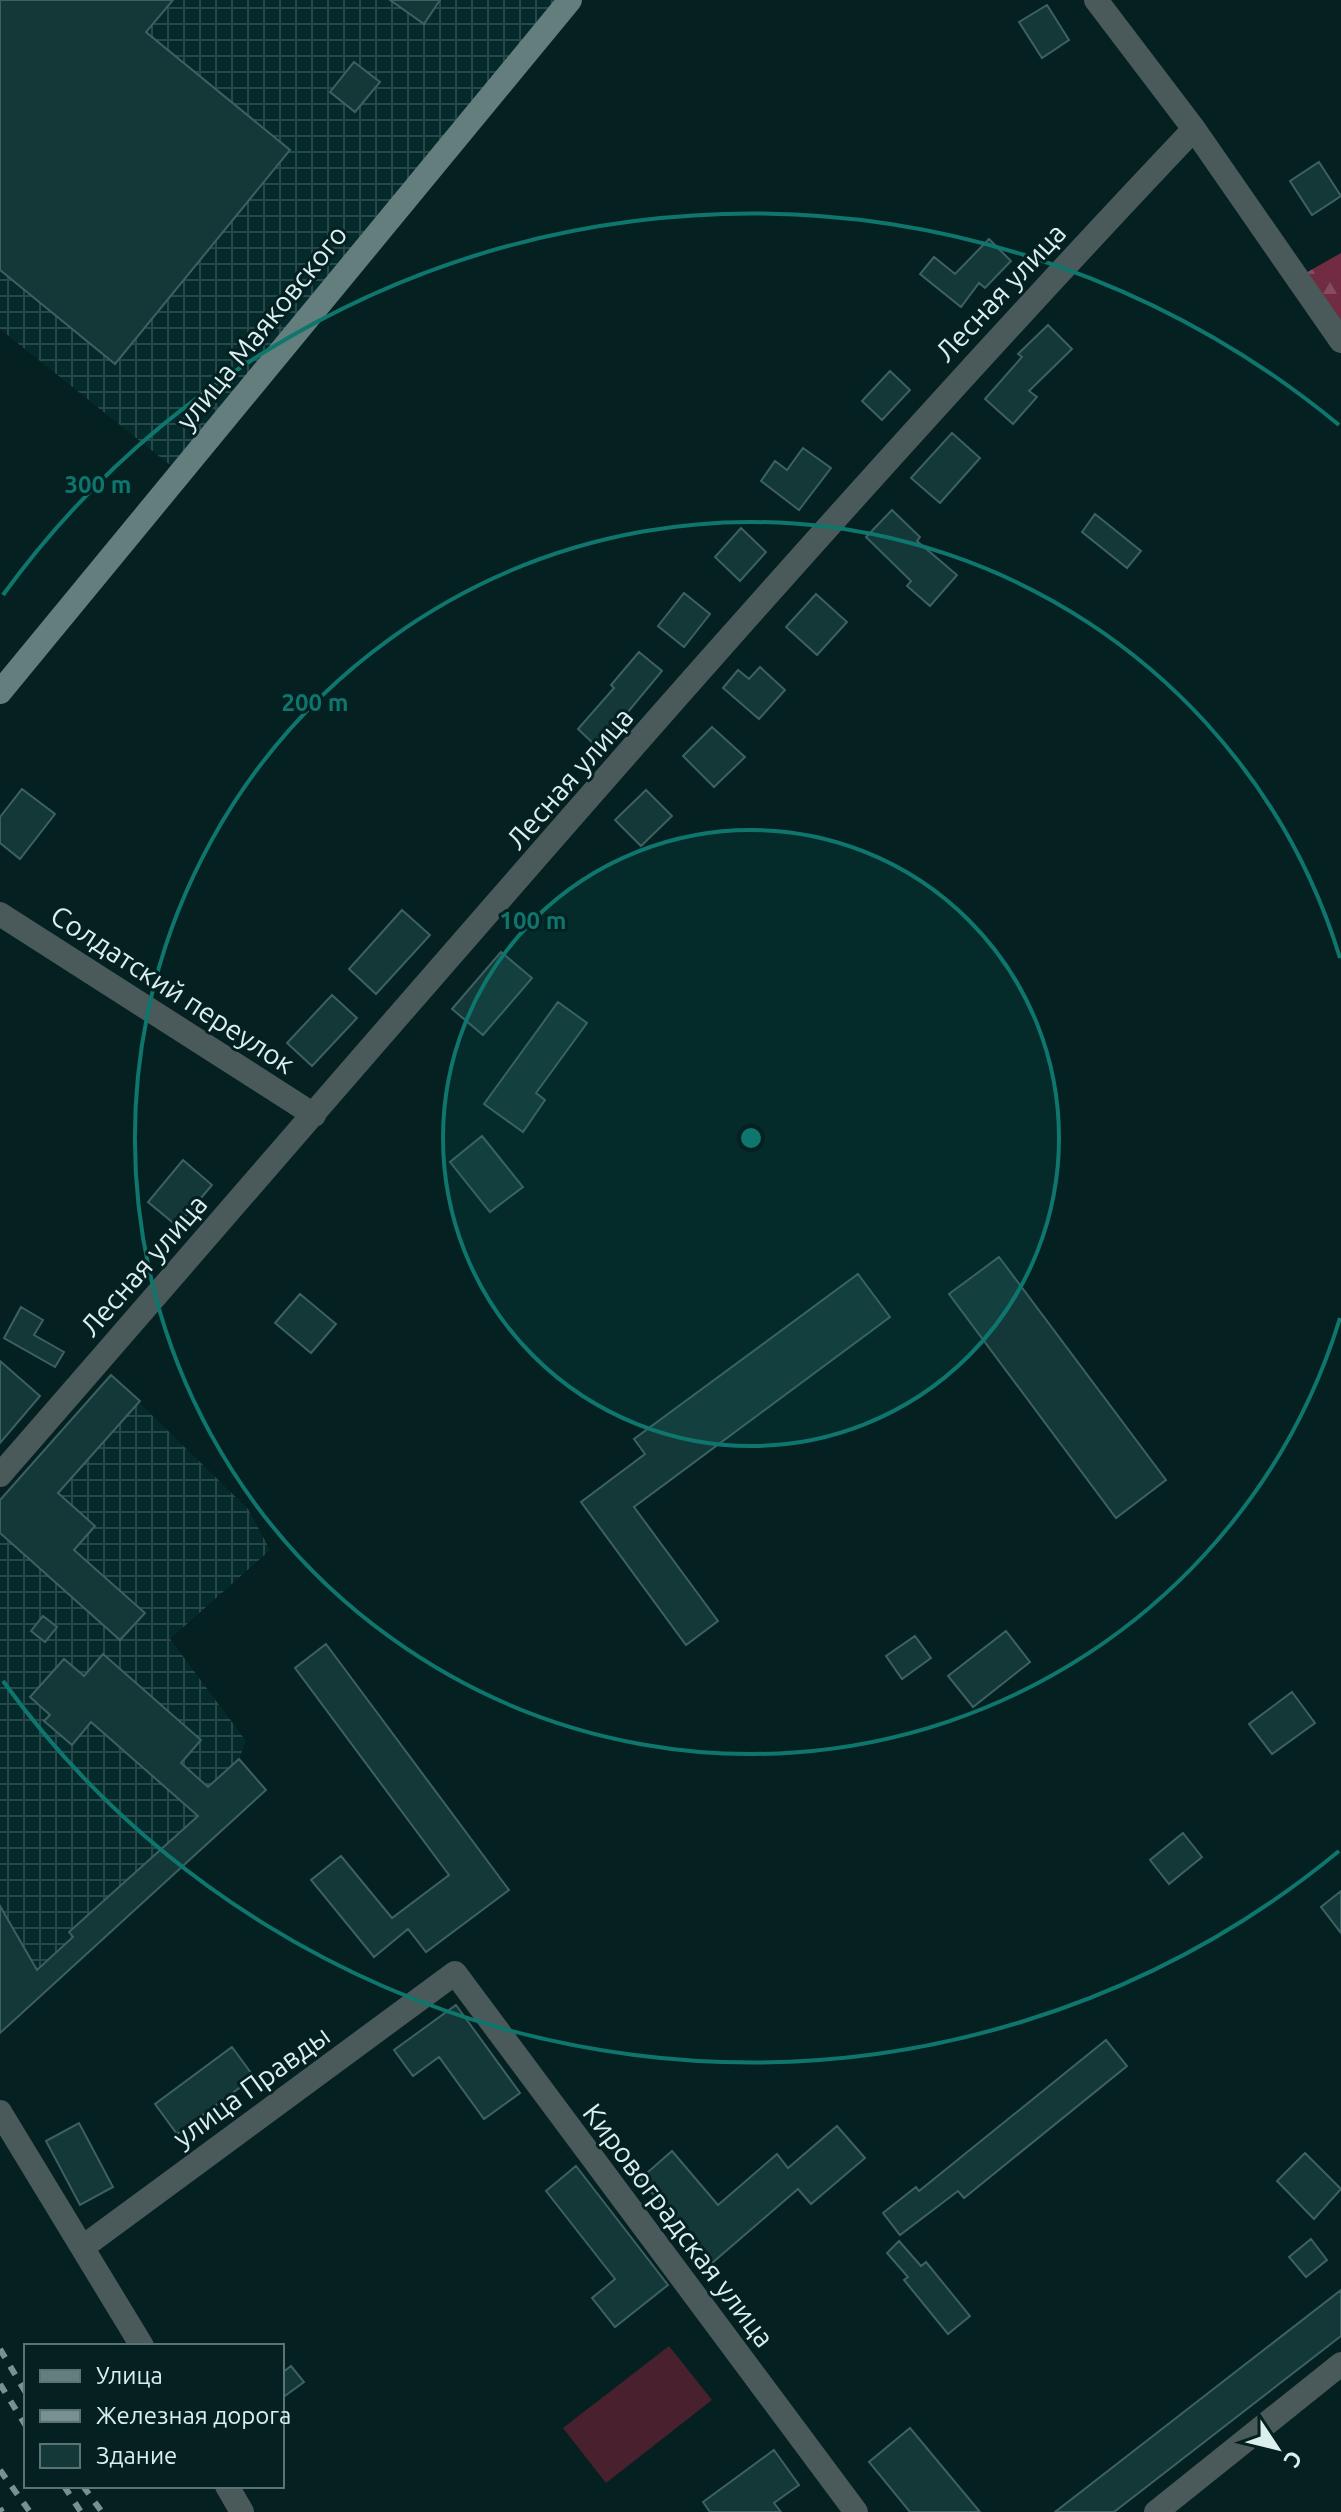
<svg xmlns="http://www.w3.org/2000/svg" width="1341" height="2512" font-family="Ubuntu,sans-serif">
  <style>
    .industrial { fill: url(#industrial-grid) }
    .forest { fill: url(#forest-firs) }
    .garden { fill: #49202d }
    .building { fill: #143838; stroke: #3c6162; stroke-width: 2 }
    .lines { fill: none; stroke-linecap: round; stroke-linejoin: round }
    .street { stroke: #4a5959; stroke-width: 24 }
    .secondary { stroke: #647d7d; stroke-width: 24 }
    .rail { stroke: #789090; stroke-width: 6; stroke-dasharray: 10 10; stroke-linecap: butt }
    .ring { fill: none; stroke: #0f766e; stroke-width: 4 }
    .labels { text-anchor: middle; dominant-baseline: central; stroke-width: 6; stroke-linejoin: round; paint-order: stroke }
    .street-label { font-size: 28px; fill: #dbefef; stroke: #042021 }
    .centre { fill: #0f766e; stroke: #042021; stroke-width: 4 }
    .ring-label { font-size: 24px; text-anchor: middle; font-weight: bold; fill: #0f766e; stroke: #042021; stroke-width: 6; stroke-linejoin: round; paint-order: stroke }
  </style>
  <defs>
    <pattern id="industrial-grid" width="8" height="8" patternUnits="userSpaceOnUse" patternTransform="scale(2)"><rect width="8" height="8" fill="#042a2b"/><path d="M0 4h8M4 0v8" fill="none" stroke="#28494a"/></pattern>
    <pattern id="forest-firs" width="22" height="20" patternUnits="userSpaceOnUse" patternTransform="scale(2)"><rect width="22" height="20" fill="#712c43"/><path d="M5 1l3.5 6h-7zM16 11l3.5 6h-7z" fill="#854b5e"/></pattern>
  </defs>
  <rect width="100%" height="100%" fill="#042021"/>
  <!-- industrial -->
  <path class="industrial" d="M 0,0 L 570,0 L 180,473 L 0,329 Z
    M 111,1375 L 248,1509 L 270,1550 L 170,1639 L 246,1741 L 239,1759 L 266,1790 L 0,2033 L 0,1500 Z"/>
  <!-- forest -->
  <path class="forest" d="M 1341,253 L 1341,341 L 1297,278 Z"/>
  <!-- garden -->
  <path class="garden" d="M 669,2346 L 712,2400 L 606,2483 L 563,2428 Z"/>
  <!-- building -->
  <path class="building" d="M 0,0 L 173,0 L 146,32 L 290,150 L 115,364 L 0,270 Z
    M 390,0 L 440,0 L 424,24 Z
    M 1047,5 L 1069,40 L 1042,58 L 1019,22 Z
    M 354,62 L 380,82 L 355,112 L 330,92 Z
    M 1319,162 L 1341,196 L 1312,215 L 1290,181 Z
    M 989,239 L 1011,261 L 985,288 L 979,283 L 961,307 L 920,274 L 934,257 L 955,274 Z
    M 1048,325 L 1072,349 L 1029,391 L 1037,397 L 1013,424 L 985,399 L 1022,357 L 1018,354 Z
    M 890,371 L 910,390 L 882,420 L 862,401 Z
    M 952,433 L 980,458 L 940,503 L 911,478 Z
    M 803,448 L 831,468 L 799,510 L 761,481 L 775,461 L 787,470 Z
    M 892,510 L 920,537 L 917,541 L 957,575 L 930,606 L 907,586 L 911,581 L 866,537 Z
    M 1095,514 L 1141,551 L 1127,568 L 1082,532 Z
    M 741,528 L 766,552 L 740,581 L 715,557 Z
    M 684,593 L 710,614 L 684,647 L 658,626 Z
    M 816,594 L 847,622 L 817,655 L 786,627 Z
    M 639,652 L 662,671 L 598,748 L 578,729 L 614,688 L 611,685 Z
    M 760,667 L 785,690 L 759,719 L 723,688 L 738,670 L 749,679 Z
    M 712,727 L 745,757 L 714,787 L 683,756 Z
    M 22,789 L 55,814 L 20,859 L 0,843 L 0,817 Z
    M 646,790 L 672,816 L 641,846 L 615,820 Z
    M 402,910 L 430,935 L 376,994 L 349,969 Z
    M 501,952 L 532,978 L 483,1035 L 452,1009 Z
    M 332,995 L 357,1018 L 312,1066 L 287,1043 Z
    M 558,1002 L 587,1023 L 536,1093 L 545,1100 L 523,1132 L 484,1104 Z
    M 482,1136 L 523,1187 L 490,1212 L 450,1162 Z
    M 183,1160 L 212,1185 L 177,1226 L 148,1202 Z
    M 999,1257 L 1166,1480 L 1116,1518 L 949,1294 Z
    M 858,1274 L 890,1317 L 634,1507 L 718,1621 L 686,1645 L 581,1502 L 645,1454 L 634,1439 Z
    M 300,1294 L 336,1324 L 311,1353 L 275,1323 Z
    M 21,1307 L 43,1320 L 34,1335 L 64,1352 L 55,1367 L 4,1338 Z
    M 0,1361 L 40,1396 L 0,1443 Z
    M 111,1375 L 140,1401 L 58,1493 L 95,1526 L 74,1550 L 145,1613 L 120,1640 L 0,1533 L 0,1500 Z
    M 43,1616 L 57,1627 L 45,1642 L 31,1631 Z
    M 1006,1631 L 1030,1662 L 973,1707 L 948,1676 Z
    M 915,1636 L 931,1658 L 902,1679 L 886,1656 Z
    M 326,1644 L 509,1890 L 426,1952 L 408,1929 L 374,1957 L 311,1880 L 341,1856 L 392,1918 L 449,1875 L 295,1668 Z
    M 103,1654 L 201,1740 L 181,1763 L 208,1787 L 239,1759 L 266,1790 L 0,2033 L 0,1906 L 37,1970 L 73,1937 L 69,1932 L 198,1816 L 91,1722 L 72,1745 L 44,1721 L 50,1715 L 30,1697 L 64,1659 L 84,1676 Z
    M 1292,1692 L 1315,1723 L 1272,1754 L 1249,1724 Z
    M 1183,1833 L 1202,1857 L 1169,1884 L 1150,1860 Z
    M 1341,1891 L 1341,1933 L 1321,1907 Z
    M 456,2005 L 520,2093 L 484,2119 L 439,2057 L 413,2076 L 394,2050 Z
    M 1106,2040 L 1127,2066 L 964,2198 L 958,2191 L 900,2235 L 883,2213 L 916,2187 L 919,2191 Z
    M 232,2047 L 254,2077 L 177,2134 L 155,2104 Z
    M 79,2123 L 113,2187 L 80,2205 L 46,2141 Z
    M 837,2126 L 865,2158 L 811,2204 L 798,2189 L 712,2263 L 640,2179 L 672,2151 L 718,2205 L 777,2154 L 788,2168 Z
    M 1305,2153 L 1341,2189 L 1314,2219 L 1277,2181 Z
    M 576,2166 L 668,2285 L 615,2327 L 592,2298 L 615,2279 L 546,2191 Z
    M 1311,2239 L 1327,2260 L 1306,2277 L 1289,2257 Z
    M 899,2241 L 921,2266 L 926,2262 L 970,2316 L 948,2334 L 904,2280 L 908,2277 L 887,2253 Z
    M 1341,2290 L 1341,2336 L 1114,2512 L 1055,2512 Z
    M 291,2366 L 304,2382 L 282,2398 L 282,2373 Z
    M 910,2428 L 980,2512 L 910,2512 L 869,2462 Z
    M 774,2450 L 799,2485 L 774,2503 L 781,2512 L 710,2512 L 703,2502 Z"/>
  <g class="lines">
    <!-- street -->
    <path class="street" d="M 1096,0 L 1194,129 L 1341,341
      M 0,914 L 314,1115
      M 0,1475 C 394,1023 782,564 1194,129
      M 0,2112 L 142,2346
      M 83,2247 L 455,1973 L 856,2512
      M 227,2486 L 242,2512
      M 1156,2512 L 1341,2364"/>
    <!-- secondary -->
    <path class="secondary" d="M 0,692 L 570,0"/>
    <!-- rail -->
    <path class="rail" d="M 0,2349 L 26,2393
      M 0,2384 L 26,2426
      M 0,2470 L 30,2512
      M 64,2486 L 81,2512
      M 83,2486 L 102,2512
      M 0,2508 L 2,2512"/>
  </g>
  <!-- distance rings -->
  <circle cx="751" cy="1138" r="308" fill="#0f766e" fill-opacity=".12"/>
  <g class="ring">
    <circle cx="751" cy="1138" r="308"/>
    <path d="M1340 1318A616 616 0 1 1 1340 958"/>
    <path d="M1339 1851A924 924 0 0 1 3 1681M3 595A924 924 0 0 1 1339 425"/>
  </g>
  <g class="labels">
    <!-- street labels -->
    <g class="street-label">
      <text transform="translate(1000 292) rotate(-47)">Лесная улица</text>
      <text transform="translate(261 327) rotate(-51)">улица Маяковского</text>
      <text transform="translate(569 778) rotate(-49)">Лесная улица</text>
      <text transform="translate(173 989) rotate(33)">Солдатский переулок</text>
      <text transform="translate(143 1265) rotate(-49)">Лесная улица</text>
      <text transform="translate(251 2086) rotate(-36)">улица Правды</text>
      <text transform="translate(679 2225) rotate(53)">Кировоградская улица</text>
    </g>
  </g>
  <circle cx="751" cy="1138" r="12" class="centre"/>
  <g class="ring-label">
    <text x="98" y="493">300 m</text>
    <text x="315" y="711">200 m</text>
    <text x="533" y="929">100 m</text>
  </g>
  <!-- legend -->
  <rect x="24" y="2344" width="260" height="144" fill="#042021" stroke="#5a7373" stroke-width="2"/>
  <rect x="40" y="2370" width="40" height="12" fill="#647d7d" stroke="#5a7373" stroke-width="2"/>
  <text x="96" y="2384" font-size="24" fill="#dbefef">Улица</text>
  <rect x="40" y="2410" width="40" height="12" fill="#789090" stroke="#5a7373" stroke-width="2"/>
  <text x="96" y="2424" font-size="24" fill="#dbefef">Железная дорога</text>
  <rect x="40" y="2444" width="40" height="24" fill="#143838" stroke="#5a7373" stroke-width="2"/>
  <text x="96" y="2464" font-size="24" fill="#dbefef">Здание</text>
  <!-- north arrow -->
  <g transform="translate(1277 2448) rotate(125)" stroke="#042021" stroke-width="6" paint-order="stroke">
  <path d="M0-6L14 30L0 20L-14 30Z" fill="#dbefef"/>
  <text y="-12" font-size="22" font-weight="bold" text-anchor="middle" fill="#dbefef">С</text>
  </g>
</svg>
